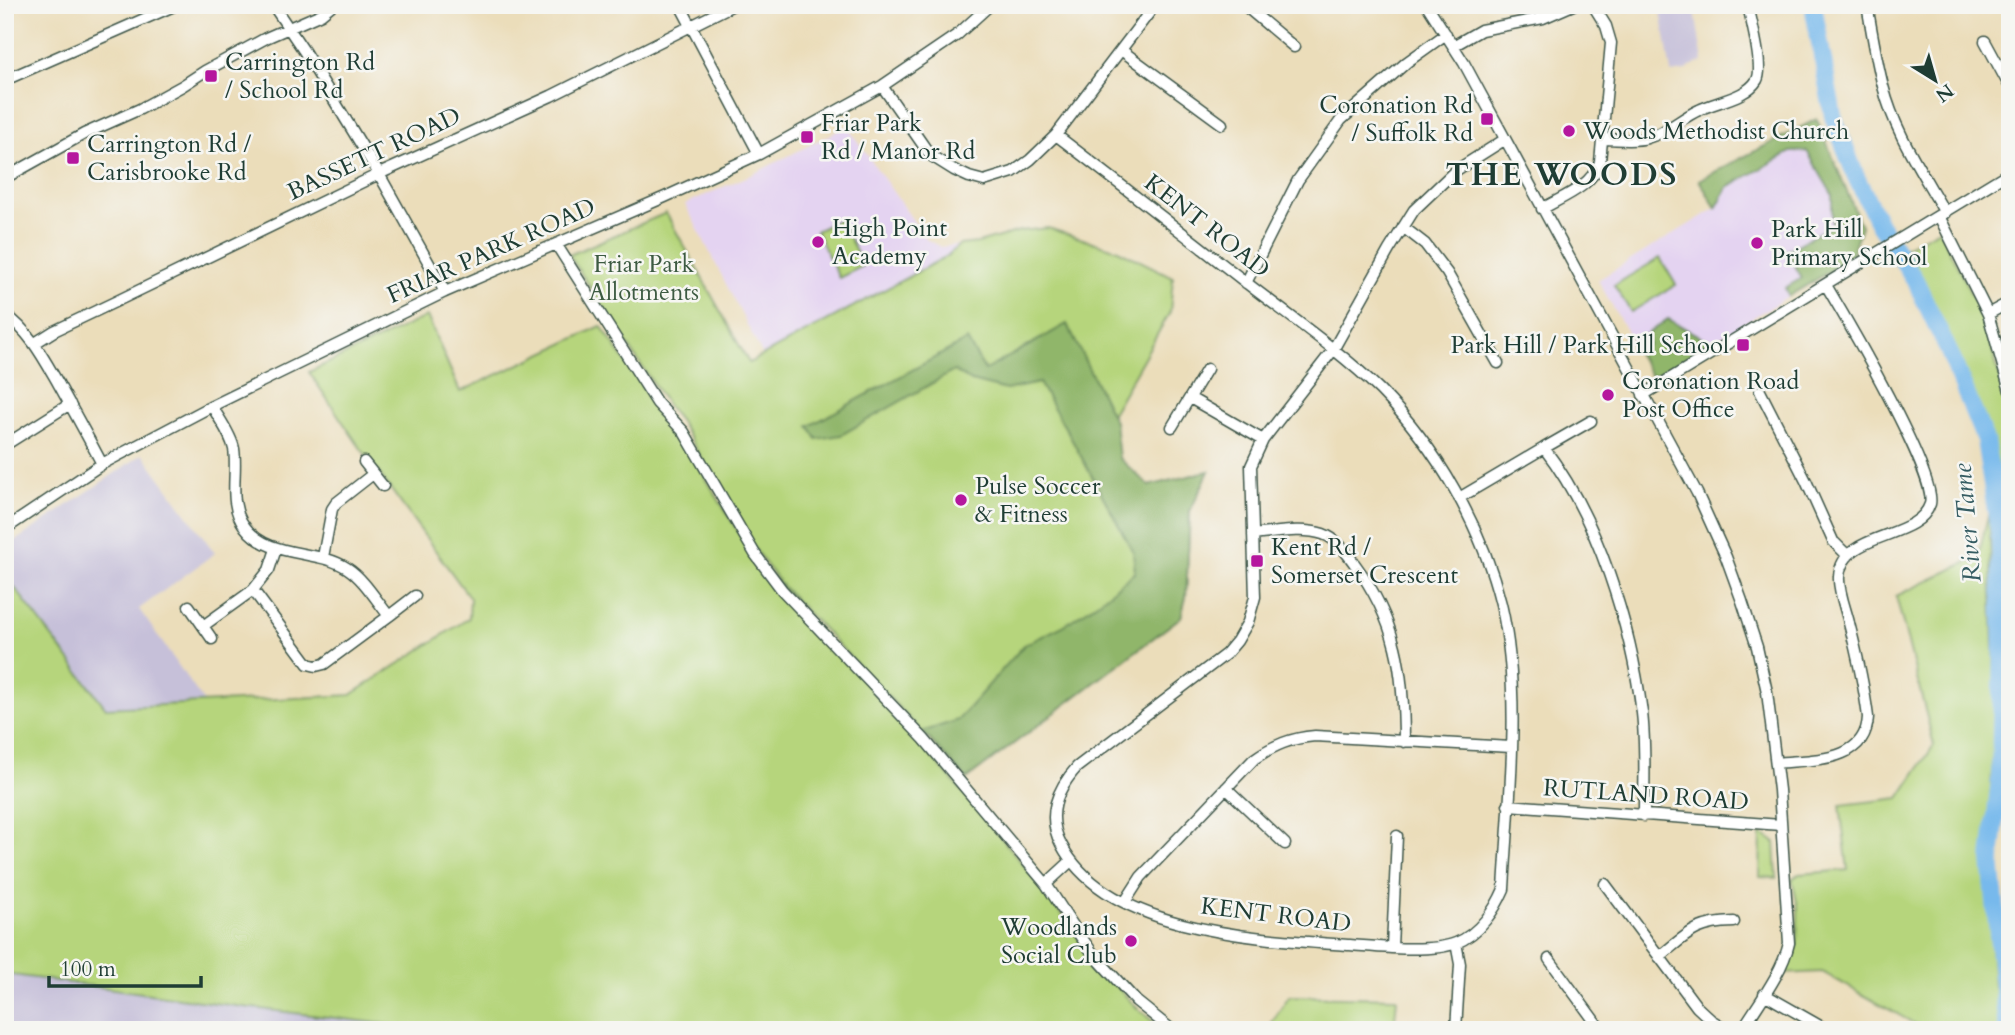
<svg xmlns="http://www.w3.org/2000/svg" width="2015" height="1035" font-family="Cardo,serif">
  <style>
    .built { fill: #e4d3f1 }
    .industrial { fill: #c6c0d9 }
    .green { fill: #b6d57b; stroke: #6a8958; stroke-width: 2 }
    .forest { fill: #90b66b; stroke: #587a50; stroke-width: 2 }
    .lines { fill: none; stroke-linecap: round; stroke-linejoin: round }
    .river { stroke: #77b9ec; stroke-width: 18 }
    .street-casing { stroke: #3e5548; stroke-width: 13 }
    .street { stroke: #fff; stroke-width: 10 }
    .poi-dot { fill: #b5179e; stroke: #f6f6f2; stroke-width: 2.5 }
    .labels { text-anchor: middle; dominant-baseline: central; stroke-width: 5; stroke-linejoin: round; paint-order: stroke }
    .poi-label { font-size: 24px; fill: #1f3d34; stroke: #f6f6f2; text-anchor: start }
    .street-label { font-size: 24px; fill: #1f3d34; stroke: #f6f6f2 }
    .park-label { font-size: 24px; fill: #3d5b42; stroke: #f6f6f2 }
    .water-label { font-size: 26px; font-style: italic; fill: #355c62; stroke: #f6f6f2 }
    .district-label { font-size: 32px; font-weight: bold; letter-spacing: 2px; fill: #1f3d34; stroke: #f6f6f2 }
  </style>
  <rect width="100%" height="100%" fill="#f6f6f2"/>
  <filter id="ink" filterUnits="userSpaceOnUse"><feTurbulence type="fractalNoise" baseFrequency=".0143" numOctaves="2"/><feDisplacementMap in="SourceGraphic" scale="14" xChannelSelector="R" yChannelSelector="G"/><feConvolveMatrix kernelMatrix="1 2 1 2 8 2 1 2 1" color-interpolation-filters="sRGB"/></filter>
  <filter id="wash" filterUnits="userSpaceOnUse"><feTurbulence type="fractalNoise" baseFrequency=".00686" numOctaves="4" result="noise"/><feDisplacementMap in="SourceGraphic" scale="28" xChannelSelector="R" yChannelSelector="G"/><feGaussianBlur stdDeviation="1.57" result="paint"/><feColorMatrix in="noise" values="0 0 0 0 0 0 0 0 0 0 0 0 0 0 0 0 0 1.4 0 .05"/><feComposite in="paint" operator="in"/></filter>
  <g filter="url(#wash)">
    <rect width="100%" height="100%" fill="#ebddba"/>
    <!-- built -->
    <path class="built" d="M 1817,119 L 1861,226 L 1850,259 L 1655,377 L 1650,374 L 1598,280 L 1716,208 L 1699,180 Z
      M 847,126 L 926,239 L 940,247 L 959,245 L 947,256 L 763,356 L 685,204 L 751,175 Z"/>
    <!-- industrial -->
    <path class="industrial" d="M 1660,5 L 1694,5 L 1703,62 L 1696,63 L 1685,71 L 1671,73 Z
      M 143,454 L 215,553 L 139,609 L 204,702 L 106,708 L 5,575 L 5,548 Z
      M 5,974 L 244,1007 L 436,1030 L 5,1030 Z"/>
    <!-- green -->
    <path class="green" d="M 666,213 L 749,363 L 947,256 L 959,245 L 978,243 L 1020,231 L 1048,228 L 1118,250 L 1173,277 L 1170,312 L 1111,415 L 1115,422 L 1118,458 L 1149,486 L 1209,471 L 1190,511 L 1186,597 L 1181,617 L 967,779 L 783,587 L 756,551 L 679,420 L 669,408 L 569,255 Z
      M 840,219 L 863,266 L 839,278 L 816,231 Z
      M 1939,229 L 1984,320 L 2001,382 L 2010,399 L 2010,568 L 1993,462 L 1965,378 L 1915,269 L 1902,249 Z
      M 1660,258 L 1676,285 L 1631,312 L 1614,285 Z
      M 427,316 L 460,392 L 601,326 L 662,414 L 680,435 L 752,555 L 962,791 L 1042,887 L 1098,966 L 1136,1007 L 1163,1030 L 436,1030 L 244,1007 L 5,974 L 5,575 L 106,708 L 351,695 L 469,618 L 470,598 L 357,443 L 309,372 Z
      M 1989,512 L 1996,703 L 1986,872 L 1994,986 L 2000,1010 L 2000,1030 L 1926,1030 L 1822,972 L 1784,974 L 1797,947 L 1798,907 L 1792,879 L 1799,874 L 1848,870 L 1840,805 L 1899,798 L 1934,745 L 1896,596 L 1978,557 Z
      M 1761,833 L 1775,842 L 1777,878 L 1760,877 Z
      M 1289,996 L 1397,998 L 1394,1030 L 1267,1030 Z"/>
    <!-- forest -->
    <path class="forest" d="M 1817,119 L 1861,226 L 1850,259 L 1789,296 L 1785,288 L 1802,278 L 1787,251 L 1832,225 L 1832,194 L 1807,151 L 1791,152 L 1728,187 L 1716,208 L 1699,180 Z
      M 1668,319 L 1712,343 L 1655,377 L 1650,374 L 1636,351 L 1648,344 L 1644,336 Z
      M 1067,324 L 1115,422 L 1119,458 L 1149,486 L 1209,471 L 1190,511 L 1186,597 L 1181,617 L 967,779 L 922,732 L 958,720 L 1024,645 L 1063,626 L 1097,603 L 1135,572 L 1133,551 L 1062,422 L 1039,383 L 1006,390 L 971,381 L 954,371 L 841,435 L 817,439 L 809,426 L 967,340 L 985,370 Z"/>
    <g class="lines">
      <!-- river -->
      <path class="river" d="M 1813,5 L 1833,116 L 1856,177 L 1879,224 L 1915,280 L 1950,354 L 1985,440 L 2000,536 L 2003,644 L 2000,779 L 1991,859 L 2007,1030"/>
    </g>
  </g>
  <g filter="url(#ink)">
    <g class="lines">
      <defs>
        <path id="street" d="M 273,5 L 304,51 L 379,174 L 445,292
          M 680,5 L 759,154
          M 1244,5 L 1294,47
          M 1427,5 L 1464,63 L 1697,493 L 1726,557 L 1742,601 L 1757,647 L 1767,692 L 1779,790 L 1789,943 C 1783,972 1758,1004 1742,1030
          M 1867,5 C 1872,32 1876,59 1883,86 C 1894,131 1922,172 1945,213
          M 1985,41 L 2010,87
          M 1453,46 L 1481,30 L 1543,18 L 1573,5
          M 1121,50 L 1222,124
          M 5,80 L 176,5
          M 882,86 L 930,155 L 954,170 L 969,177 L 984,181 L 1013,172 L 1030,160 L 1056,135 L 1155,5
          M 1056,135 C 1119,183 1181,232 1244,281 C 1289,316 1339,350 1380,390 C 1436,447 1482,526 1501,604 C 1522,692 1509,798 1504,889 C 1495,910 1479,934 1456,943 C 1430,953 1379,947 1350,945 C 1261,939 1107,933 1061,844 C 1046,816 1057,789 1077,767 L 1226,654 L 1237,641 L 1248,622 L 1255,597 L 1251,466 L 1263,440 L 1333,350 L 1389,250 L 1414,210 L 1455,171 L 1504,140
          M 1604,139 C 1617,139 1634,142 1647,138 C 1667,133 1681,118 1699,110 C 1717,101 1746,98 1757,80 C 1764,67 1751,21 1748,5
          M 5,178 L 84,134 L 140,109 L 182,86 L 205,71 L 266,38 L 321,14 L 332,5
          M 1542,209 C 1564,196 1591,187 1600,162 L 1611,43 L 1606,26 L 1593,5
          M 1939,216 L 1988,314 L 2010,391
          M 1403,227 L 1425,244 L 1447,273 L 1498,363
          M 556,244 L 657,403 L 684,432 L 755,554 L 782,590 L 924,739 L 1046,884
          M 1246,283 L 1298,180 L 1341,120 L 1407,62 L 1446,34
          M 5,314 C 30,332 43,357 58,383 C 73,410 88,437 102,464
          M 1988,314 L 2010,302
          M 35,343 L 54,331 L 117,301 L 379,174 L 551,96 L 733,5
          M 1760,391 L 1806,481 L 1833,541 L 1848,556
          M 1643,395 L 2010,172
          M 1190,398 L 1263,440
          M 212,406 C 219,419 231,434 234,449 C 238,475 227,503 245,527 C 269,559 315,548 347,568 C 364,579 376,600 389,616 L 324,664 L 316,666 L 308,664 L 253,590 L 269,570 L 276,549
          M 1172,427 L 1207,369
          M 5,445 L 70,404
          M 1544,448 L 1591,421
          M 364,462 L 383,486
          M 1459,498 L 1544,448 C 1598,518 1631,626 1642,713 C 1646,747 1644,782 1644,816
          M 5,529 L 102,464 L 212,406 L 445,292 L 665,197 L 759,154 L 882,86 L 957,35 L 990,5
          M 1253,535 C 1275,533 1302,527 1323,534 C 1337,539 1346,552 1354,563 C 1397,621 1404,671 1404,742
          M 323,557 L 332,509 L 336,503 L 373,474
          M 189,606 L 212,639
          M 389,616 L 415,596
          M 203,626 L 253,590
          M 1776,763 C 1810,759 1866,764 1868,717 C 1864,686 1857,654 1849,623 C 1846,610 1838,590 1839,577 C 1841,531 1918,541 1930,504 C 1938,476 1845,317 1826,285
          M 1226,788 L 1285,844
          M 1508,805 L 1781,825
          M 1071,861 L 1046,884 L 1076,930 L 1094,955 L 1136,1001 L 1172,1030
          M 1605,884 L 1697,1007 L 1711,1020 L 1728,1030
          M 1125,902 L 1141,877 L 1254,759 C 1274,745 1291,738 1315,736 L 1511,747
          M 1456,943 L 1460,964 L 1456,1030
          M 1392,947 L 1397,836
          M 1659,957 C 1688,934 1694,923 1734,922
          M 1549,959 L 1601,1030
          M 1764,994 L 1827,1030"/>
      </defs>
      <!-- street casing -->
      <use href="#street" class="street-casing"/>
      <!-- street -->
      <use href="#street" class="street"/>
    </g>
  </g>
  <!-- markers -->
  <g class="poi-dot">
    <rect x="204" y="69" width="14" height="14" rx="3.5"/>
    <rect x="1480" y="112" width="14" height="14" rx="3.5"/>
    <circle cx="1569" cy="131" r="7"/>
    <rect x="800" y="130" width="14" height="14" rx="3.5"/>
    <rect x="66" y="151" width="14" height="14" rx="3.5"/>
    <circle cx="818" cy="242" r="7"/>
    <circle cx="1757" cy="243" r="7"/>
    <rect x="1736" y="338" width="14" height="14" rx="3.5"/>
    <circle cx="1608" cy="395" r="7"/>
    <circle cx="961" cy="500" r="7"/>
    <rect x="1250" y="554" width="14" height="14" rx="3.5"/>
    <circle cx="1131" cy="941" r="7"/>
  </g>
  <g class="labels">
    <!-- poi labels -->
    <g class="poi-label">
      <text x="225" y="62">Carrington Rd<tspan x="225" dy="28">/ School Rd</tspan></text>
      <text x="1473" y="105" text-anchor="end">Coronation Rd<tspan x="1473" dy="28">/ Suffolk Rd</tspan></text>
      <text x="821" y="123">Friar Park<tspan x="821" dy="28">Rd / Manor Rd</tspan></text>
      <text x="1583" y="131">Woods Methodist Church</text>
      <text x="87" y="144">Carrington Rd /<tspan x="87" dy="28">Carisbrooke Rd</tspan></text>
      <text x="832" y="228">High Point<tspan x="832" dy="28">Academy</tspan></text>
      <text x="1771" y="229">Park Hill<tspan x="1771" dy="28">Primary School</tspan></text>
      <text x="1729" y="345" text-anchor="end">Park Hill / Park Hill School</text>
      <text x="1622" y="381">Coronation Road<tspan x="1622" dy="28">Post Office</tspan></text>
      <text x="975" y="486">Pulse Soccer<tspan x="975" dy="28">&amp; Fitness</tspan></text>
      <text x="1271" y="547">Kent Rd /<tspan x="1271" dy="28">Somerset Crescent</tspan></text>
      <text x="1117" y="927" text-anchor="end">Woodlands<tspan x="1117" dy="28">Social Club</tspan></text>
    </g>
    <!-- street labels -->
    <g class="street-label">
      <text transform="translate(374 154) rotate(-25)">BASSETT ROAD</text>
      <text transform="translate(1207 226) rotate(38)">KENT ROAD</text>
      <text transform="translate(491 251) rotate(-24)">FRIAR PARK ROAD</text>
      <text transform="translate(1646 795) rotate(4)">RUTLAND ROAD</text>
      <text transform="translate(1276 915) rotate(7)">KENT ROAD</text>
    </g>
    <!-- park labels -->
    <g class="park-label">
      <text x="644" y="264">Friar Park<tspan x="644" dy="28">Allotments</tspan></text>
    </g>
    <!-- water labels -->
    <g class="water-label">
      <text transform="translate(1967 523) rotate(-95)">River Tame</text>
    </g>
    <!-- district labels -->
    <g class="district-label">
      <text x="1562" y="175">THE WOODS</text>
    </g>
  </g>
  <!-- margin -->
  <rect width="2015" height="1035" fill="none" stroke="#f6f6f2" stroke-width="28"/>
  <!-- north arrow -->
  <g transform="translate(1935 80) rotate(143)" stroke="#f6f6f2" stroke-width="5" paint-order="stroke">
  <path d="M0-5L12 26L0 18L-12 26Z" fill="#1f3d34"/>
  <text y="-10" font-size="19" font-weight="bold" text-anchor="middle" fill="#1f3d34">N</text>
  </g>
  <!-- scale -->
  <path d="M49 976v10h152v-10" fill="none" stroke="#1f3d34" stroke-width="3.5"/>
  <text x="60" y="976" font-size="21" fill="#1f3d34" stroke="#f6f6f2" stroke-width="5" paint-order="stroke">100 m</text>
</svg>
